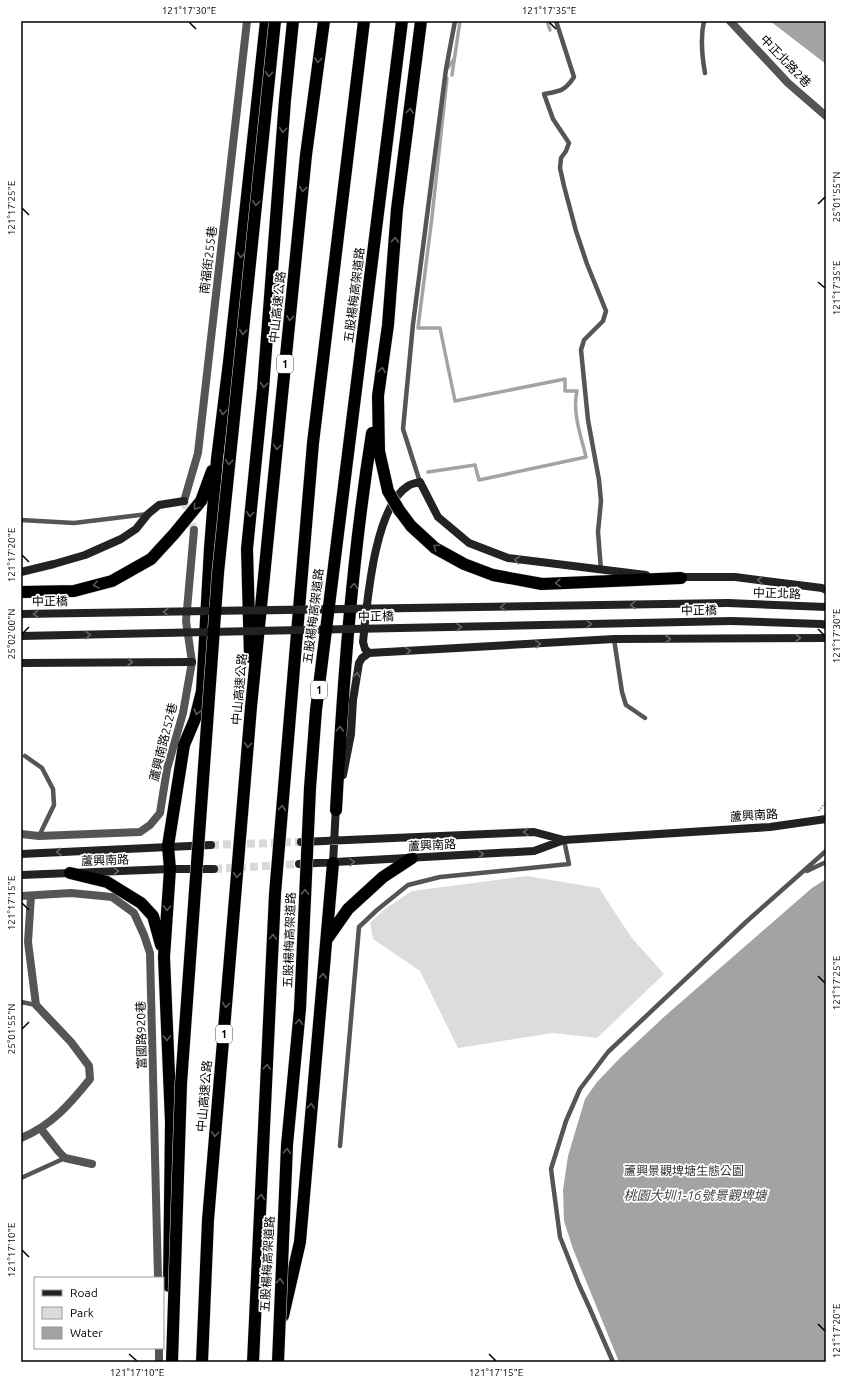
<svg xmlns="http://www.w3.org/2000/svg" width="847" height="1383" font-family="Ubuntu,'Noto Sans TC',sans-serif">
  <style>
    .green { fill: #dcdcdc }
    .water { fill: #a3a3a3 }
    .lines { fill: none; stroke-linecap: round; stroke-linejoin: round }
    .stream { stroke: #a3a3a3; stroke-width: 3.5 }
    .street-tunnel { stroke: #d9d9d9; stroke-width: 8; stroke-dasharray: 8 4; stroke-linecap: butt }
    .secondary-tunnel { stroke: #d9d9d9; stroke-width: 8; stroke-dasharray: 8 4; stroke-linecap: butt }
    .highway-casing { stroke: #dbdbdb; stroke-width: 13 }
    .path { stroke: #777; stroke-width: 2; stroke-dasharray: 1 2; stroke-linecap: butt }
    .lane { stroke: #555; stroke-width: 4.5 }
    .street { stroke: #555; stroke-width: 8 }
    .secondary { stroke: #222; stroke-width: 8 }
    .highway { stroke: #000; stroke-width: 12 }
    .highway-bridge-casing { stroke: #dbdbdb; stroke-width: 13; stroke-linecap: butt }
    .secondary-bridge { stroke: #222; stroke-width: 8 }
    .highway-bridge { stroke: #000; stroke-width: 12 }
    .oneway { stroke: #595959 }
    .oneway2 { stroke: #646464 }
    .ticks { fill: none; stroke: #000; stroke-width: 1.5 }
    .labels { text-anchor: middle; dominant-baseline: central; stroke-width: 3.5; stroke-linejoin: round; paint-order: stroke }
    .shield { fill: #fff; stroke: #4c4c4c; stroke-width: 1 }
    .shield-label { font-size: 11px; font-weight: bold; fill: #000 }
    .street-label { font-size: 12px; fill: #000; stroke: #fff }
    .park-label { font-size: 12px; fill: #333; stroke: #fff }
    .water-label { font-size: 13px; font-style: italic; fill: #444; stroke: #fff }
    .neatline { fill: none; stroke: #000; stroke-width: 1.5 }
    .ticks-label { font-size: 10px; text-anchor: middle; fill: #000 }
  </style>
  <rect width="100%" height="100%" fill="#fff"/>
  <!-- green -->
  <path class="green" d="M 527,876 L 599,888 L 631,937 L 664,974 L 597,1038 L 553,1033 L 458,1048 L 420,971 L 373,939 L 370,923 L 385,909 L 412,891 Z"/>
  <!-- water -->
  <path class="water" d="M 770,21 L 826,21 L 826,64 Z
    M 826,879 L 826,1362 L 619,1362 L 573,1249 L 564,1221 L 563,1190 L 568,1156 L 585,1099 L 597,1082 L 620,1058 L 665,1016 L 812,888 Z"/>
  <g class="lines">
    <!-- stream -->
    <path class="stream" d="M 547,21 L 550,30
      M 448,68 L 449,66 L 454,59
      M 452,75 L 460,21
      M 428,472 L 475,465 L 479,480 L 586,457 C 581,436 572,412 577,391 L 565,391 L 565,379 L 455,401 L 440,328 L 418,328 L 432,217 L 447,78"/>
    <!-- street-tunnel -->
    <path class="street-tunnel" d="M 184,501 L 194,530"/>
    <!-- secondary-tunnel -->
    <path class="secondary-tunnel" d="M 211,845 L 301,842
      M 214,869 L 299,864"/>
    <defs>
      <path id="highway" d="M 388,491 L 379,451 L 378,396 L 388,325 L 397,209 L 421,21
        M 399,510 L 411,526 L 435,548 L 464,564 L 493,575 L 542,584 L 681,578
        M 21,592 L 74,591 L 112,581 L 151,559 L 174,534 L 201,501 L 212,471
        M 250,657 L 247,549 L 263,389 L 285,100 L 293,21
        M 336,810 C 343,684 352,558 372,433
        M 70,873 L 107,882 L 141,903 L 153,916 L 161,945
        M 327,939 L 348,909 L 383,877 L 412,858
        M 169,1286 L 171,1122 L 164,957 L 170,869 L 168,846 L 184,745 L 195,719 L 202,691 L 210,548 L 217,459 L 229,362 L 266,21
        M 283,1316 L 300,1242 L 333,863
        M 202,1362 L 208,1220 L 251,707 L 306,155 L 324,21
        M 253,1362 L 275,894 L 313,443 L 364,21"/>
    </defs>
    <!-- highway casing -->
    <use href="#highway" class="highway-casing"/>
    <!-- path -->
    <path class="path" d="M 819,811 L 826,801"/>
    <!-- lane -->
    <path class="lane" d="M 556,21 L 574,77 C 565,91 560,91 544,94 L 553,119 L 569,143 L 566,151 L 561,158 L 560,168 L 564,186 L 576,231 L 587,264 L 606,311 L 603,321 L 584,340 L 581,350 L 588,420 L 599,480 L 601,501 L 598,532 L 601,570
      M 704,21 C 700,38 702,56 705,73
      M 420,482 L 403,429 L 413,324 L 446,69 L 455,21
      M 21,520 L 74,523 L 148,514
      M 614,639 L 622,692 L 626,705 L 645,718
      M 25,756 L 42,768 L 53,789 L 54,805 L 39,836
      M 807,871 L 826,862
      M 21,1002 L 36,1005
      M 340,1146 L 359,927 L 377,910 L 408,885 L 440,877 L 569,864 L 564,840
      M 21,1178 L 65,1158
      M 613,1362 L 590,1309 L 579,1285 L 560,1237 L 551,1169 L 566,1121 L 580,1089 L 608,1052 L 746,922 L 826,851"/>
    <!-- street -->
    <path class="street" d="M 730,21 L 788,83 L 826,116
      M 184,501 L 198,453 L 247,21
      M 21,834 L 39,836 L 140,832 L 150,825 L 160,813 L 167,769 L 183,713 L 192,662 L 186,621 L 194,530
      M 21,896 L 71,893 L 112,897 L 134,913 L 144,935 L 150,953 L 158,1278
      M 41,1129 L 59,1152 L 65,1158 L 92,1164
      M 21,1138 C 51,1126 70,1104 90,1079 L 89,1066 L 71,1042 L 36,1005 L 28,942 L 31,896
      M 159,1362 L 159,1348"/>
    <!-- secondary -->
    <path class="secondary" d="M 21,572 L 54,564 L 85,555 L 121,539 L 136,529 L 148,514 L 159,505 L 184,501
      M 676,577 L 735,577 L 822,588 L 826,590
      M 728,603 L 826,607
      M 731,621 L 821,624 L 826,625
      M 369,653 L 365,649 L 363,642 C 367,604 374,507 408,486 C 411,484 416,483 420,482 L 438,517 L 469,543 L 508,558 L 646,575
      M 21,663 L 192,662
      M 343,775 L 351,734 L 353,700 L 359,663 L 362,658 L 369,653 L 614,639 L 826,638
      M 301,842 L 534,832 L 564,840
      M 21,854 L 211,845
      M 333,863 L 336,806
      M 299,864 L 534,851 L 564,840 L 770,827 L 826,819
      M 21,875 L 170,869 L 214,869"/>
    <!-- highway -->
    <use href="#highway" class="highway"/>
    <defs>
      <path id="highway-bridge" d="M 388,491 L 399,510
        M 172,1362 L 181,1084 L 218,573 L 275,21
        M 278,1362 L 287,1145 L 300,1009 L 310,788 L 316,710 L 402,21"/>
    </defs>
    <!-- highway-bridge casing -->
    <use href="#highway-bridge" class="highway-bridge-casing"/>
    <!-- secondary-bridge -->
    <path class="secondary-bridge" d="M 21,614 L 728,603
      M 21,636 L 731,621"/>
    <!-- highway-bridge -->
    <use href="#highway-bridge" class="highway-bridge"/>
  </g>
  <!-- one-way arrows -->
  <defs><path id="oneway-chevron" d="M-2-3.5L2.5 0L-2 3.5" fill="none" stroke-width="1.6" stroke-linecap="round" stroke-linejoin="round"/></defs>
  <g class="oneway">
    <use href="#oneway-chevron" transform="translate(318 60) rotate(97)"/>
    <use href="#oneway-chevron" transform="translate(269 74) rotate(96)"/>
    <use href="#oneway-chevron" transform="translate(410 111) rotate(-83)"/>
    <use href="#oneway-chevron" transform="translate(283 130) rotate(94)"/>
    <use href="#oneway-chevron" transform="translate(303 189) rotate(96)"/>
    <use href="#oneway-chevron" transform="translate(256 203) rotate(96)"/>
    <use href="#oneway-chevron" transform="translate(395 240) rotate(-85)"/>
    <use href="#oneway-chevron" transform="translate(241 255) rotate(96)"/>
    <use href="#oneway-chevron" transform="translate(290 318) rotate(96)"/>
    <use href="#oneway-chevron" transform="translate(243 332) rotate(96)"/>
    <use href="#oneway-chevron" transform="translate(382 370) rotate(-82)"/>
    <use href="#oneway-chevron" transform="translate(264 385) rotate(95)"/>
    <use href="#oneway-chevron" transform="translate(223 412) rotate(97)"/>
    <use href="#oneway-chevron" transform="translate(277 447) rotate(96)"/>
    <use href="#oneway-chevron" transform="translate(229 462) rotate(96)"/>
    <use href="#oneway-chevron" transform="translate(196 507) rotate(128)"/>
    <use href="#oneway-chevron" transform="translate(250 514) rotate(96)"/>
    <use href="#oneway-chevron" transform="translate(436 547) rotate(-145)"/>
    <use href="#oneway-chevron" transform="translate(558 583) rotate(178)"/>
    <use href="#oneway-chevron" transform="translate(96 585) rotate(166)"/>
    <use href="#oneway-chevron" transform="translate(354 586) rotate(-84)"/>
    <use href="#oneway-chevron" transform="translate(197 712) rotate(105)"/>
    <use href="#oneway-chevron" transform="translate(340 729) rotate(-87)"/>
    <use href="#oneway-chevron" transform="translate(248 745) rotate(95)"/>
    <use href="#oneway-chevron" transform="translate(282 808) rotate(-85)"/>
    <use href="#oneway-chevron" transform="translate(237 875) rotate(95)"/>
    <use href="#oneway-chevron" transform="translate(305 892) rotate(-88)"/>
    <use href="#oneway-chevron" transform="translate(167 908) rotate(93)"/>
    <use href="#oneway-chevron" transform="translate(273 937) rotate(-87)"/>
    <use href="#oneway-chevron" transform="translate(323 976) rotate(-85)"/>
    <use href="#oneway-chevron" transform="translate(226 1005) rotate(95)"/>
    <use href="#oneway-chevron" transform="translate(299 1022) rotate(-85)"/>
    <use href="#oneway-chevron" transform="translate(167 1038) rotate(88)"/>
    <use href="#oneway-chevron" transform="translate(267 1067) rotate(-87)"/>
    <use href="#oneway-chevron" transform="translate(311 1106) rotate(-85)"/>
    <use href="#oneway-chevron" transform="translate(215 1134) rotate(95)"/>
    <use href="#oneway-chevron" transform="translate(287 1151) rotate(-87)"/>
    <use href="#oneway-chevron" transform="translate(261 1197) rotate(-87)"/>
    <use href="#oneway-chevron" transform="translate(280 1281) rotate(-87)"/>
  </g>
  <g class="oneway2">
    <use href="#oneway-chevron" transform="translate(517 560) rotate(-172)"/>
    <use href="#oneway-chevron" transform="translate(760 580) rotate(-173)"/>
    <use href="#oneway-chevron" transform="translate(633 605) rotate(179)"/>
    <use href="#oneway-chevron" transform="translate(503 607) rotate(179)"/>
    <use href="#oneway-chevron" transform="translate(166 612) rotate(179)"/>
    <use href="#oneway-chevron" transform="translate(36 614) rotate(179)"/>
    <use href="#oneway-chevron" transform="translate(589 624) rotate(-1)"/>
    <use href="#oneway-chevron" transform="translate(459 627) rotate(-1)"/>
    <use href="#oneway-chevron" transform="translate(88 635) rotate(-1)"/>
    <use href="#oneway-chevron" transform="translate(798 638)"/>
    <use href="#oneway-chevron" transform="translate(668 639)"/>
    <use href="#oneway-chevron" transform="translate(538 644) rotate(-3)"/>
    <use href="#oneway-chevron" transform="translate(408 651) rotate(-3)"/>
    <use href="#oneway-chevron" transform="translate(130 662)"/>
    <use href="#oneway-chevron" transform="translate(357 675) rotate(-80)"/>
    <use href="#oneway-chevron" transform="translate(526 832) rotate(177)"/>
    <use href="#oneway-chevron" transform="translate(59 852) rotate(177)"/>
    <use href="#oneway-chevron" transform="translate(481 854) rotate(-3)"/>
    <use href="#oneway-chevron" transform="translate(352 862) rotate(-3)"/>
    <use href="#oneway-chevron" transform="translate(116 871) rotate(-2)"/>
  </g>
  <!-- ticks -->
  <path class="ticks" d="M 189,22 L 196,29M 549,22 L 556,29M 818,204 L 825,197M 22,208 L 29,215M 818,282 L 825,288M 22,555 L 29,562M 818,629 L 825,636M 22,634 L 29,627M 22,903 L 29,910M 818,976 L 825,983M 22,1029 L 29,1022M 22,1250 L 29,1257M 818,1324 L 825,1331M 129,1354 L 137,1361M 489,1354 L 496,1361"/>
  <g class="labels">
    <!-- shield labels -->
    <g class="shield">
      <rect x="277" y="355" width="16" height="18" rx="3"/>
      <rect x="311" y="681" width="16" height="18" rx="3"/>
      <rect x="216" y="1025" width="16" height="18" rx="3"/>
    </g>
    <g class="shield-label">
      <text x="285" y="364">1</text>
      <text x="319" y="690">1</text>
      <text x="224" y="1034">1</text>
    </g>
    <!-- street labels -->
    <g class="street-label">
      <text transform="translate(786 61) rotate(46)">中正北路2巷</text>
      <text transform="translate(208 260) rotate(-83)">南福街255巷</text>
      <text transform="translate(354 295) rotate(-83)">五股楊梅高架道路</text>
      <text transform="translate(277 307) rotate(-84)">中山高速公路</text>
      <text transform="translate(777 593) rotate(2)">中正北路</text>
      <text transform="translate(50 601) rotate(-1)">中正橋</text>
      <text transform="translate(699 610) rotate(-1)">中正橋</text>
      <text transform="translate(313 616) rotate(-83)">五股楊梅高架道路</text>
      <text transform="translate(376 616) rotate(-1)">中正橋</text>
      <text transform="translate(239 689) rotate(-85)">中山高速公路</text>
      <text transform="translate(163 742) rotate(-76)">蘆興南路252巷</text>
      <text transform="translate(754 815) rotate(-4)">蘆興南路</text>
      <text transform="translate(432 845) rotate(-3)">蘆興南路</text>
      <text transform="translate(105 860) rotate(-2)">蘆興南路</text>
      <text transform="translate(289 940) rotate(-88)">五股楊梅高架道路</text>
      <text transform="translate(141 1035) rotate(-91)">富國路920巷</text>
      <text transform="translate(204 1096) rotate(-85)">中山高速公路</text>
      <text transform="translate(267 1264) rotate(-87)">五股楊梅高架道路</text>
    </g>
    <!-- park labels -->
    <g class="park-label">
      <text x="684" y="1170">蘆興景觀埤塘生態公園</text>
    </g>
    <!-- water labels -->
    <g class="water-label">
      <text x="695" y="1195">桃園大圳1-16號景觀埤塘</text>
    </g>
  </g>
  <!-- border -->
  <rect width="847" height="1383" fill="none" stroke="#ffffff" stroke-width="44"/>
  <!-- legend -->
  <rect x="34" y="1277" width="130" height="72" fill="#ffffff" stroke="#999999"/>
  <rect x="42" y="1290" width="20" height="6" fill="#222222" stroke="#999999"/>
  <text x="70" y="1297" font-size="12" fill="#000000">Road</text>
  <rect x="42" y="1307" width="20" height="12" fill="#dcdcdc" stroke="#999999"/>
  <text x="70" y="1317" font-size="12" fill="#000000">Park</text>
  <rect x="42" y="1327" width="20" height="12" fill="#a3a3a3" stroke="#999999"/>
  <text x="70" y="1337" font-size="12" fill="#000000">Water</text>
  <rect x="22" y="22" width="803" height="1339" class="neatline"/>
  <g class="ticks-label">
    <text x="189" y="14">121°17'30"E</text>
    <text x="549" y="14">121°17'35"E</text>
    <text transform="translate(836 197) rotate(-90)" y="4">25°01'55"N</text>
    <text transform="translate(11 208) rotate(-90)" y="4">121°17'25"E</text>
    <text transform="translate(836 288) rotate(-90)" y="4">121°17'35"E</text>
    <text transform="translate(11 555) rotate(-90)" y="4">121°17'20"E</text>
    <text transform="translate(11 634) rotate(-90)" y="4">25°02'00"N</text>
    <text transform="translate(836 636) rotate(-90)" y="4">121°17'30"E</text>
    <text transform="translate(11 903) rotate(-90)" y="4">121°17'15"E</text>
    <text transform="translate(836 983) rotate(-90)" y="4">121°17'25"E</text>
    <text transform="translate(11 1029) rotate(-90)" y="4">25°01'55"N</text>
    <text transform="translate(11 1250) rotate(-90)" y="4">121°17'10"E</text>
    <text transform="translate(836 1331) rotate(-90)" y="4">121°17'20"E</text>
    <text x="137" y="1376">121°17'10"E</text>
    <text x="496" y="1376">121°17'15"E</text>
  </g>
</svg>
